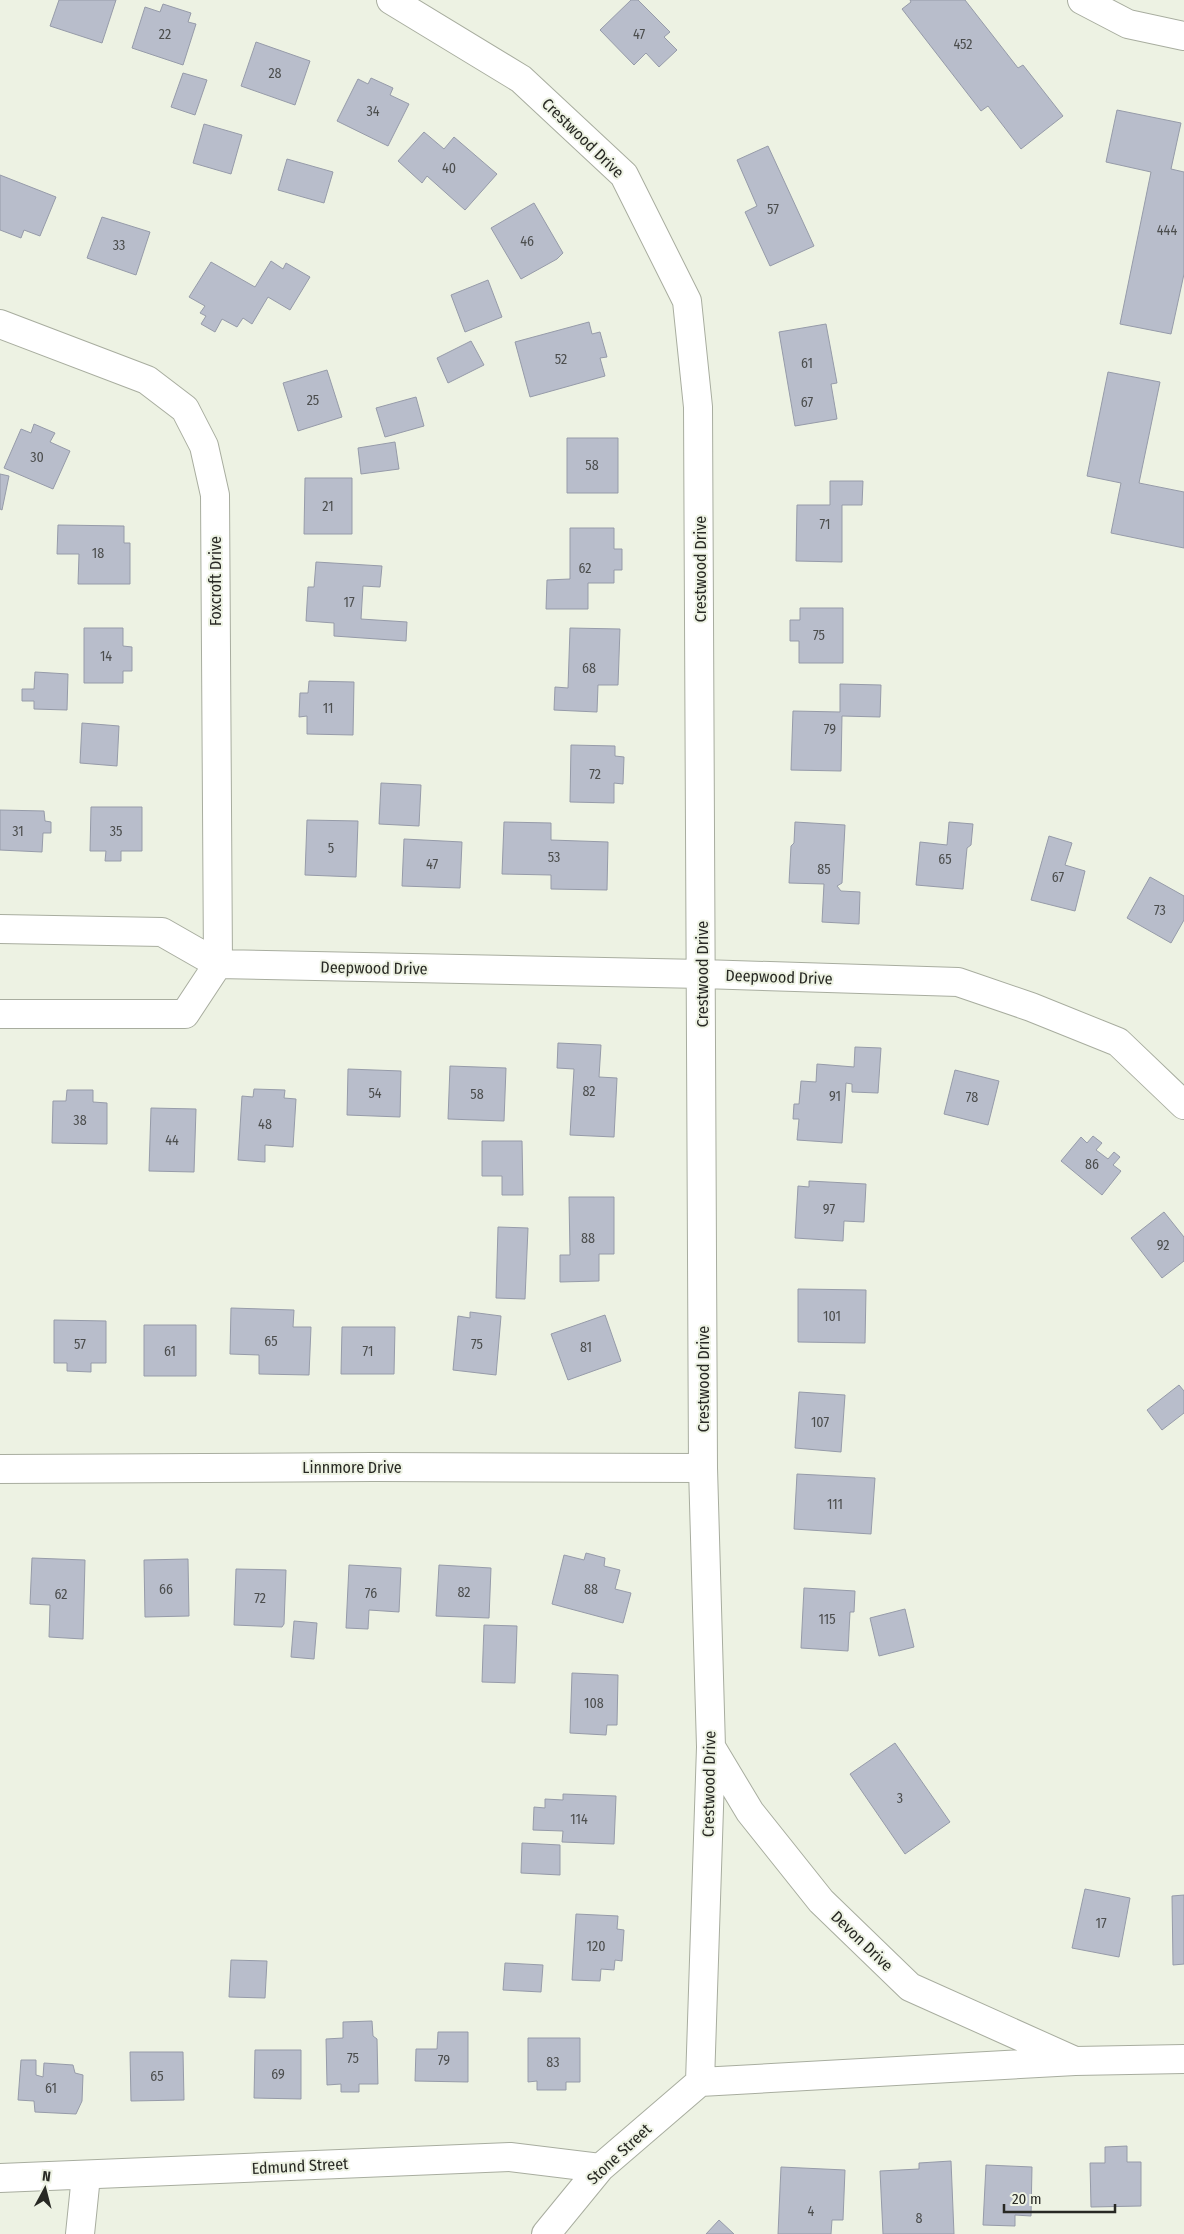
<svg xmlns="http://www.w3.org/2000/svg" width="1184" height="2234" font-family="'Fira Sans Condensed',sans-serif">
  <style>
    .building { fill: #b8bdcb; stroke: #969ba9 }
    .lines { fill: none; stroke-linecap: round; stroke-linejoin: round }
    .minor-casing { stroke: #a8ad9f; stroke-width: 30 }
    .minor { stroke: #fff; stroke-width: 28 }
    .labels { text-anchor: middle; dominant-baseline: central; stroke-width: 4; stroke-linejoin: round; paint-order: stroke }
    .number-label { font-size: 14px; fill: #4c4e4e }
    .street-label { font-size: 16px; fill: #282924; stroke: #edf2e3 }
  </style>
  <rect width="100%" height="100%" fill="#edf2e3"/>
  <!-- building -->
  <path class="building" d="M 59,0 L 116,0 L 102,43 L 50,26 Z
    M 631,0 L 638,0 L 670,32 L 664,37 L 677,50 L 659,67 L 646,53 L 634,65 L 600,30 Z
    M 910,0 L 965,0 L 1018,68 L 1023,65 L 1063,116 L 1021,149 L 988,106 L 981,111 L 902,9 L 911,2 Z
    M 163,4 L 191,13 L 188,22 L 196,24 L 183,65 L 132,48 L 145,7 L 160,12 Z
    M 256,42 L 310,61 L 295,105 L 241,86 Z
    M 183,73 L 207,80 L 195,115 L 171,107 Z
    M 371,78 L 393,88 L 390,95 L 409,104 L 388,146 L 337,121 L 358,79 L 368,84 Z
    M 1117,110 L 1181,123 L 1171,169 L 1184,172 L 1184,274 L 1171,334 L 1120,324 L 1151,172 L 1106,162 Z
    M 204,124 L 242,135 L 231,174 L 193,163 Z
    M 424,132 L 444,149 L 454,137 L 497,174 L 465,210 L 427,176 L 422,183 L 398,161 Z
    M 768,146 L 814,246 L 770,266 L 745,212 L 757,206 L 737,160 Z
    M 287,159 L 333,172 L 324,203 L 278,190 Z
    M 0,175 L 56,197 L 40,236 L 24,230 L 21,238 L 0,230 Z
    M 534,203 L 563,253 L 557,259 L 521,279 L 491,228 Z
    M 102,217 L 150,232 L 136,275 L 87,258 Z
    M 271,261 L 283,269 L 286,263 L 310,277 L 290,310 L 268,297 L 252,324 L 243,318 L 237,327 L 222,319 L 215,332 L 201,324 L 206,316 L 200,313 L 205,306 L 189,297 L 211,262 L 255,287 Z
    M 488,280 L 502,317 L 465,332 L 451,295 Z
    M 589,322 L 592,334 L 600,332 L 607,357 L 600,358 L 605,376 L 530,397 L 515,342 Z
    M 826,324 L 837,383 L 831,384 L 837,419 L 795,426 L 779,332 Z
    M 471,341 L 484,365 L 448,383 L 437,358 Z
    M 327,370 L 342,417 L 298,431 L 283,383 Z
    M 1108,372 L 1160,382 L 1139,483 L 1184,492 L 1184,548 L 1111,533 L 1121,483 L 1087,476 Z
    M 416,397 L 424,426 L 385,437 L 376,408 Z
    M 34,424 L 55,433 L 50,442 L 70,451 L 53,489 L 4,468 L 21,429 L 31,433 Z
    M 567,438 L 618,438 L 618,493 L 567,493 Z
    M 395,442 L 399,469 L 361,474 L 358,448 Z
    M 0,474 L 9,476 L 2,510 L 0,509 Z
    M 305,478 L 352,478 L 352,534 L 304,534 Z
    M 830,481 L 863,481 L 862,505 L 842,505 L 842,562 L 796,561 L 797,505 L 830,505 Z
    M 58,525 L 124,526 L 124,543 L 130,543 L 130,584 L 78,584 L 79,554 L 57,554 Z
    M 570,528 L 614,528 L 614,549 L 622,549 L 622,570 L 614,570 L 614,583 L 588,583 L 588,609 L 546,609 L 547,580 L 570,579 Z
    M 316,562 L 382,566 L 380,587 L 363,586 L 361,619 L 407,622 L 406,641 L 334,636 L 334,623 L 306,621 L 308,587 L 314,587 Z
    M 800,608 L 843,608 L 843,663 L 799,663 L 799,641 L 790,641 L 790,620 L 800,620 Z
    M 84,628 L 123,628 L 123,646 L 132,647 L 132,671 L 123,671 L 123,683 L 84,683 Z
    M 570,628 L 620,629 L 618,685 L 598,685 L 597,712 L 554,710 L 555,687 L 568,688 Z
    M 35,672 L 68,674 L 67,710 L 34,709 L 34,701 L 22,701 L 22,689 L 34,689 Z
    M 309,681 L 354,682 L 353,735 L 307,734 L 307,716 L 299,717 L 300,693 L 308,693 Z
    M 840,684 L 881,685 L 880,717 L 842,716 L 841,771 L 791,770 L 793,711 L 840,712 Z
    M 82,723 L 119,726 L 117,766 L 80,763 Z
    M 571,745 L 615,746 L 615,756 L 624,757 L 623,784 L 614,783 L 614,803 L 570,802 Z
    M 381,783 L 421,785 L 419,826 L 379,824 Z
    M 91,807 L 142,807 L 142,851 L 121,851 L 121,861 L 105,861 L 106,851 L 90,851 Z
    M 0,810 L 44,811 L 45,821 L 51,822 L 51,833 L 43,833 L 42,852 L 0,850 Z
    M 307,820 L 358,821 L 356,877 L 305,875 Z
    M 504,822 L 551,823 L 551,840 L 608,842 L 607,890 L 551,889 L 551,875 L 502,874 Z
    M 795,822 L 845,825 L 842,883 L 837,886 L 841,891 L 860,892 L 859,924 L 822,922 L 824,884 L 789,883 L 791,846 L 794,843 Z
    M 949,822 L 973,824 L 971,845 L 967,848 L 963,889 L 916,885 L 920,842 L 947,845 Z
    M 1049,836 L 1072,843 L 1065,865 L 1085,871 L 1075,911 L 1031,900 Z
    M 404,839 L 462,842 L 460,888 L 402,886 Z
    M 1150,877 L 1184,896 L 1184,920 L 1171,943 L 1127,918 Z
    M 558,1043 L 601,1045 L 599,1077 L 617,1078 L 614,1137 L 570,1135 L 574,1069 L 557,1068 Z
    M 855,1047 L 881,1048 L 878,1093 L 852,1092 L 852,1084 L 846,1083 L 842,1143 L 797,1140 L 799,1119 L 793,1119 L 794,1104 L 799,1104 L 801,1081 L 816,1082 L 817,1064 L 854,1067 Z
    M 450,1066 L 506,1068 L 504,1121 L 448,1119 Z
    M 348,1069 L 401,1071 L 400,1117 L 347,1115 Z
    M 955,1070 L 999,1081 L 988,1125 L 944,1114 Z
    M 254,1089 L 285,1090 L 284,1098 L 296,1099 L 293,1147 L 265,1145 L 265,1162 L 238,1160 L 242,1096 L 253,1097 Z
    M 67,1090 L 93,1090 L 93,1102 L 107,1103 L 107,1144 L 52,1143 L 53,1101 L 66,1101 Z
    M 151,1108 L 196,1109 L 194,1172 L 149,1171 Z
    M 1093,1136 L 1102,1143 L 1096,1150 L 1108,1159 L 1114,1152 L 1120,1157 L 1113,1165 L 1121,1171 L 1102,1195 L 1061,1161 L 1081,1137 L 1087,1143 Z
    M 482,1141 L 522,1141 L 523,1195 L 502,1195 L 502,1176 L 482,1176 Z
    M 809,1181 L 866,1184 L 864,1222 L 844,1221 L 843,1241 L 795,1238 L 798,1186 L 809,1187 Z
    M 569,1197 L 614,1197 L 614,1254 L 599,1254 L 599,1281 L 560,1282 L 560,1255 L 570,1255 Z
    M 1164,1212 L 1184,1237 L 1184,1261 L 1162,1278 L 1131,1238 Z
    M 498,1227 L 528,1228 L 525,1299 L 496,1298 Z
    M 798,1289 L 866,1290 L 865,1343 L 798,1342 Z
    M 231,1308 L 294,1310 L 293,1327 L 311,1327 L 309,1375 L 259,1374 L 259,1355 L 230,1354 Z
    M 470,1312 L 501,1316 L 496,1375 L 453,1370 L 458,1316 L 470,1318 Z
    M 605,1315 L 621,1361 L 568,1380 L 551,1334 Z
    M 54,1320 L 106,1321 L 106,1363 L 91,1363 L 91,1372 L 67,1371 L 67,1363 L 54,1363 Z
    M 144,1325 L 196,1325 L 196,1376 L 144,1376 Z
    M 342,1327 L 395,1327 L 394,1374 L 341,1374 Z
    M 1179,1385 L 1184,1391 L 1184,1413 L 1162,1430 L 1147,1410 Z
    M 799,1392 L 845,1395 L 841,1452 L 795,1448 Z
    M 797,1474 L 875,1478 L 871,1534 L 794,1529 Z
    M 586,1553 L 605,1558 L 604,1566 L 620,1570 L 615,1589 L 631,1593 L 623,1623 L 552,1604 L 564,1555 L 584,1560 Z
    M 32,1558 L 85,1560 L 83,1639 L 49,1637 L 50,1605 L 30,1604 Z
    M 188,1559 L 189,1616 L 145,1617 L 144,1560 Z
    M 349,1565 L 401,1568 L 399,1612 L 369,1610 L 368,1629 L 346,1628 Z
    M 439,1565 L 491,1568 L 489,1618 L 436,1616 Z
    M 236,1569 L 286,1570 L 284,1624 L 282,1627 L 234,1625 Z
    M 804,1588 L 855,1591 L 854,1612 L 850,1612 L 848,1651 L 801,1648 Z
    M 905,1609 L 914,1647 L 879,1656 L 870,1618 Z
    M 294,1621 L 317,1623 L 314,1659 L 291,1657 Z
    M 484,1625 L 517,1626 L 515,1683 L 482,1682 Z
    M 572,1673 L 618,1675 L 617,1725 L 607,1725 L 606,1735 L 570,1733 Z
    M 895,1743 L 950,1822 L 905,1854 L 850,1774 Z
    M 563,1794 L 616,1796 L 614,1844 L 562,1842 L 563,1831 L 533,1830 L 534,1807 L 545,1808 L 545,1799 L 563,1800 Z
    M 522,1843 L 560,1845 L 560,1875 L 521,1873 Z
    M 1085,1889 L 1130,1898 L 1119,1957 L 1072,1948 Z
    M 1184,1895 L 1184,1964 L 1173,1965 L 1172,1896 Z
    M 576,1914 L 618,1916 L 617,1929 L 624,1930 L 622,1961 L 615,1960 L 614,1970 L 601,1969 L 600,1981 L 572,1980 Z
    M 231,1960 L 267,1961 L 265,1998 L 229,1997 Z
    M 505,1963 L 543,1965 L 541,1992 L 503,1990 Z
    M 372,2021 L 373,2036 L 377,2039 L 378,2084 L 359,2084 L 359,2092 L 341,2092 L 341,2084 L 327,2085 L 326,2039 L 343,2038 L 343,2022 Z
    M 438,2032 L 468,2032 L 468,2082 L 415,2081 L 416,2049 L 437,2049 Z
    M 528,2038 L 580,2038 L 580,2082 L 566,2082 L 566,2090 L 537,2090 L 537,2081 L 528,2082 Z
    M 255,2050 L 301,2050 L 301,2099 L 254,2098 Z
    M 130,2052 L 183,2052 L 184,2100 L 131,2101 Z
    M 21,2060 L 36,2060 L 36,2075 L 43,2077 L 44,2063 L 73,2065 L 75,2073 L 83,2075 L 82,2101 L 76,2114 L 35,2112 L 34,2101 L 18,2100 Z
    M 1127,2146 L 1127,2162 L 1141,2162 L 1141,2206 L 1091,2207 L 1090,2163 L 1105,2163 L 1105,2147 Z
    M 951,2161 L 954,2234 L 883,2234 L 880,2171 L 919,2169 L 919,2163 Z
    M 986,2165 L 1032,2167 L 1031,2216 L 1015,2215 L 1015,2226 L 983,2225 Z
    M 781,2167 L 845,2170 L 843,2220 L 832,2220 L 831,2234 L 778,2234 Z
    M 719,2220 L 734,2234 L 706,2234 Z"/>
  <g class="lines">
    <defs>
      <path id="minor" d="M 391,0 L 521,79 L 624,175 L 687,301 L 698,407 L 703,1468 L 711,1747 L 700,2082
        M 1082,0 L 1128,24 L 1184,36
        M 0,324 L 147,380 L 185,409 L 204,446 L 215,495 L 218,964
        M 0,929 L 162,932 L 218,964 L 702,974 L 958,982 L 1031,1007 L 1118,1042 L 1184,1105
        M 0,1014 L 185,1014 L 218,964
        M 0,1469 L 373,1467 L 703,1468
        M 711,1747 L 750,1812 L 821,1901 L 910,1987 L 1075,2061
        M 700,2082 L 1075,2061 L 1184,2059
        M 0,2178 L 510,2157 L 600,2168
        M 80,2234 L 86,2176
        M 546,2234 L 600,2168 L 700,2082"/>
    </defs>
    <!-- minor casing -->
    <use href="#minor" class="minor-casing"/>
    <!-- minor -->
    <use href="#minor" class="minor"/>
  </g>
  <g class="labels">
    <!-- number labels -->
    <g class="number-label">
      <text x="165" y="34">22</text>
      <text x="639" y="34">47</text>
      <text x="963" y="44">452</text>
      <text x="275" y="73">28</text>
      <text x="373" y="111">34</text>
      <text x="449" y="168">40</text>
      <text x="773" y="209">57</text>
      <text x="1167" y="230">444</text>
      <text x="527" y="241">46</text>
      <text x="119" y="245">33</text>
      <text x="561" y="359">52</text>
      <text x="807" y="363">61</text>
      <text x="313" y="400">25</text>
      <text x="807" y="402">67</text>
      <text x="37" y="457">30</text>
      <text x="592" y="465">58</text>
      <text x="328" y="506">21</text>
      <text x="825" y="524">71</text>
      <text x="98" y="553">18</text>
      <text x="585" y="568">62</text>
      <text x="349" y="602">17</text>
      <text x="819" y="635">75</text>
      <text x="106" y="656">14</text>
      <text x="589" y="668">68</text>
      <text x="328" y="708">11</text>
      <text x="830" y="729">79</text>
      <text x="595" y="774">72</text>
      <text x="18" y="831">31</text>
      <text x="116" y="831">35</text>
      <text x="331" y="848">5</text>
      <text x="554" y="857">53</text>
      <text x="945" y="859">65</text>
      <text x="432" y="864">47</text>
      <text x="824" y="869">85</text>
      <text x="1058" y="877">67</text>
      <text x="1160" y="910">73</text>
      <text x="589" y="1091">82</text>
      <text x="375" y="1093">54</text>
      <text x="477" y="1094">58</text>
      <text x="835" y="1096">91</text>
      <text x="972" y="1097">78</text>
      <text x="80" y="1120">38</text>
      <text x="265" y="1124">48</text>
      <text x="172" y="1140">44</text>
      <text x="1092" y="1164">86</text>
      <text x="829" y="1209">97</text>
      <text x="588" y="1238">88</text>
      <text x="1163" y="1245">92</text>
      <text x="832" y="1316">101</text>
      <text x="271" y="1341">65</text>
      <text x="80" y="1344">57</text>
      <text x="477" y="1344">75</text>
      <text x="586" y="1347">81</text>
      <text x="170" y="1351">61</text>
      <text x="368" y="1351">71</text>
      <text x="820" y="1422">107</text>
      <text x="835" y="1504">111</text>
      <text x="166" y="1589">66</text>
      <text x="591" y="1589">88</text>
      <text x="464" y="1592">82</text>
      <text x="371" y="1593">76</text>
      <text x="61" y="1594">62</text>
      <text x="260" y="1598">72</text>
      <text x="827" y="1619">115</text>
      <text x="594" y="1703">108</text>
      <text x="900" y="1798">3</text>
      <text x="579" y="1819">114</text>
      <text x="1101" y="1923">17</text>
      <text x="596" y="1946">120</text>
      <text x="353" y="2058">75</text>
      <text x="444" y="2060">79</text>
      <text x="553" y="2062">83</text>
      <text x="278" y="2074">69</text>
      <text x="157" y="2076">65</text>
      <text x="51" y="2088">61</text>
      <text x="811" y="2211">4</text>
      <text x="919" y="2218">8</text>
    </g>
    <!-- street labels -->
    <g class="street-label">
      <text transform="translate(583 138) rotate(44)">Crestwood Drive</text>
      <text transform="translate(700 569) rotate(-90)">Crestwood Drive</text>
      <text transform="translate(215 581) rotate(-90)">Foxcroft Drive</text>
      <text transform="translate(374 968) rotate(1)">Deepwood Drive</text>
      <text transform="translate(702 974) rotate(-90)">Crestwood Drive</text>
      <text transform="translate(779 977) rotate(2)">Deepwood Drive</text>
      <text transform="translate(703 1379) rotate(-90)">Crestwood Drive</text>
      <text x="352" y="1467">Linnmore Drive</text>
      <text transform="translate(709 1784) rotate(-89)">Crestwood Drive</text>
      <text transform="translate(862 1941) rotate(44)">Devon Drive</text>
      <text transform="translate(619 2154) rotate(-43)">Stone Street</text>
      <text transform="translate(300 2166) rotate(-3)">Edmund Street</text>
    </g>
  </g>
  <!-- north arrow -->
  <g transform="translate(45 2189) rotate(7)" stroke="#edf2e3" stroke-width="4" paint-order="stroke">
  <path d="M0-4L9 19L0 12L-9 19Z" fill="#282924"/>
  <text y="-8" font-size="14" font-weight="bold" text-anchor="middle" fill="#282924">N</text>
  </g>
  <!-- scale -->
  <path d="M1004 2204v8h111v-8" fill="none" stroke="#282924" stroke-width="2.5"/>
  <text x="1012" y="2204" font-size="15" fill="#282924" stroke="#edf2e3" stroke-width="4" paint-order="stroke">20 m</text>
</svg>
